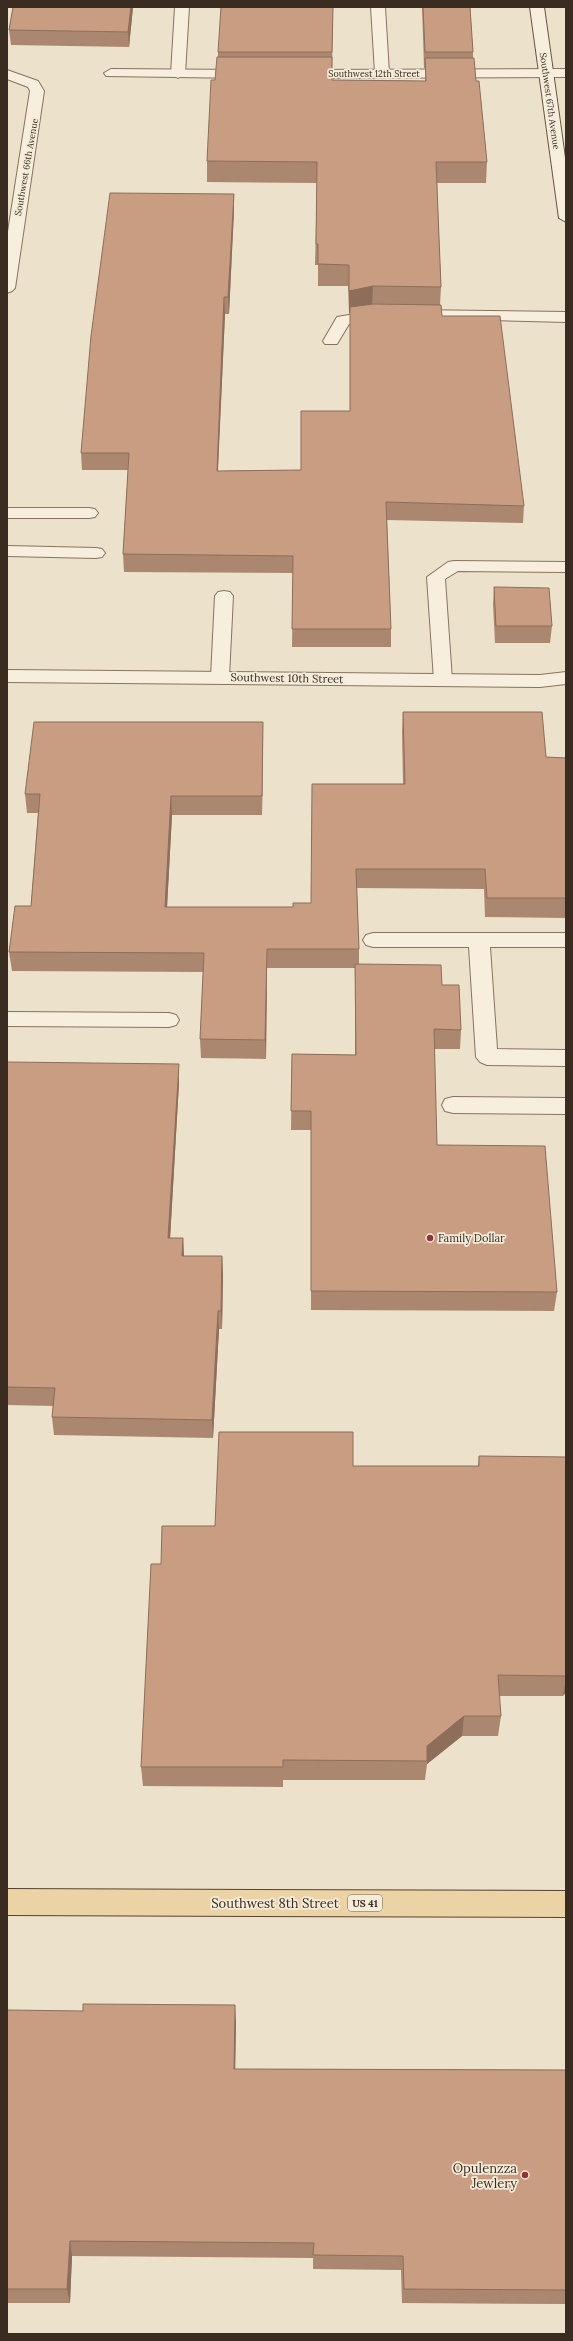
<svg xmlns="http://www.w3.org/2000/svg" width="573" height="2341" font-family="Lora,serif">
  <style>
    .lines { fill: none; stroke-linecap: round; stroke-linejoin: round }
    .service-casing { stroke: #88735f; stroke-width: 2 }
    .minor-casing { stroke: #88735f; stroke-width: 2 }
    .secondary-casing { stroke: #6a5542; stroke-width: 2 }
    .primary-casing { stroke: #574232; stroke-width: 2 }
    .service { fill: #f7eedd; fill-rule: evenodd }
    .minor { fill: #f7eedd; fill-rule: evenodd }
    .secondary { fill: #f7eedd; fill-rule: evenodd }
    .primary { fill: #ecd3a5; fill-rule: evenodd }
    .wall { fill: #ac8770 }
    .shaded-wall { fill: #8c6e5b }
    .building { fill: #c89d82; stroke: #8c6e5b }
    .poi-dot { fill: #943236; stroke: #f4ebd9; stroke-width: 1.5 }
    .labels { text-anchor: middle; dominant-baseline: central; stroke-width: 3.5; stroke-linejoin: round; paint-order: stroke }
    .far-street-label { font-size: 9px; fill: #3a2c21; stroke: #f4ebd9 }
    .shield { fill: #f4ebd9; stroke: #726558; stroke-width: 1 }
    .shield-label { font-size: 10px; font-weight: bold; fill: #3a2c21 }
    .street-label { font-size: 11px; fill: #3a2c21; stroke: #f4ebd9 }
    .poi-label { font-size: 11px; fill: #3a2c21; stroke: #f4ebd9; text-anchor: start }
    .near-street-label { font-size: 13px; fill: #3a2c21; stroke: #f4ebd9 }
    .near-poi-label { font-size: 13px; fill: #3a2c21; stroke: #f4ebd9; text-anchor: end }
  </style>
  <rect width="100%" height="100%" fill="#ece1ca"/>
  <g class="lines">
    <defs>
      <path id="service" d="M 175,7 L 189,7 L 185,74 L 178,78 L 171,74 Z
        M 371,7 L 385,7 L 389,73 L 382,77 L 375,73 Z
        M 379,310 L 385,312 L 387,315 L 385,318 L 349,324 L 337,344 L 325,344 L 323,341 L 337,317 Z
        M 411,310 L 566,312 L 566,322 L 405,318 L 403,315 L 405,312 Z
        M 7,508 L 89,508 L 95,509 L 98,513 L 95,517 L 89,518 L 7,518 Z
        M 7,546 L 96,548 L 102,549 L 105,553 L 102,557 L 96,558 L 7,556 Z
        M 454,561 L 566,562 L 566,572 L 458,571 L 445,579 L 452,680 L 449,684 L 443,686 L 437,684 L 434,680 L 427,577 L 448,562 Z
        M 224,591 L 230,592 L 233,596 L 229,677 L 226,681 L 220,683 L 214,681 L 211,677 L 215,596 L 218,592 Z
        M 373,933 L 566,933 L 566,947 L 490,947 L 497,1049 L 566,1050 L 566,1066 L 487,1065 L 480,1062 L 476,1057 L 469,947 L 373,947 L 366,945 L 363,940 L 366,935 Z
        M 7,1012 L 169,1013 L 176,1015 L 179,1020 L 176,1025 L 169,1027 L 7,1026 Z
        M 453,1097 L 566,1098 L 566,1114 L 453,1113 L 445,1111 L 442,1105 L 445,1099 Z"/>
      <path id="minor" d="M 111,69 L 245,70 L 252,74 L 245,78 L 106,76 L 104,73 Z
        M 566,69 L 566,77 L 302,78 L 295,74 L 302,70 Z
        M 7,70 L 38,81 L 44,91 L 15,288 L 12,291 L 7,293 L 7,238 L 30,91 L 28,87 L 7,79 Z
        M 7,670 L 540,675 L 566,672 L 566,684 L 540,687 L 7,682 Z"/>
      <path id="secondary" d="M 530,7 L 544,7 L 566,165 L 566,222 L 559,218 Z"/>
      <path id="primary" d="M 7,1889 L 566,1891 L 566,1917 L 7,1915 Z"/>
    </defs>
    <!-- service casing -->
    <use href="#service" class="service-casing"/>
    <!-- minor casing -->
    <use href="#minor" class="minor-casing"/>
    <!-- secondary casing -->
    <use href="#secondary" class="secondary-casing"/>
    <!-- primary casing -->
    <use href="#primary" class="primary-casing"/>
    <!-- service -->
    <use href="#service" class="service"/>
    <!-- minor -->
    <use href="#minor" class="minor"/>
    <!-- secondary -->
    <use href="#secondary" class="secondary"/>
    <!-- primary -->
    <use href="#primary" class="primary"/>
  </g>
  <!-- wall -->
  <path class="wall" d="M 13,7 L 133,7 L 129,47 L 11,45 L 9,30 Z
    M 333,7 L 332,80 L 425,81 L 425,68 L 424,68 L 422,7 L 470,7 L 473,52 L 473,58 L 487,162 L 486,183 L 437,183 L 441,287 L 440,305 L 442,316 L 524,506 L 523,523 L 387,520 L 391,629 L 391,647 L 292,647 L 293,573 L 124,572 L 123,554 L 128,470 L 82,470 L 81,453 L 234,194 L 234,210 L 229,314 L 225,314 L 218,471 L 301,470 L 350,411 L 350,312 L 349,313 L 348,286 L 318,286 L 318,265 L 315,265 L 317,183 L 207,182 L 207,161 L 218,57 L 218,52 Z
    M 494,587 L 552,626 L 550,643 L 495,643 L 493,604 Z
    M 403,712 L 546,757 L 566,758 L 566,918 L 485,917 L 484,889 L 357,888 L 359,949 L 359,964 L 442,985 L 461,1030 L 460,1049 L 434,1049 L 437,1145 L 557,1292 L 554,1311 L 311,1310 L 311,1130 L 291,1130 L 292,1054 L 355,1055 L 355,968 L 267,968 L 266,1059 L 201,1058 L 200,1039 L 203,972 L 12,971 L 9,952 L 31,906 L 38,813 L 27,813 L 25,794 L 263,722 L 262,815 L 172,815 L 167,907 L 293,907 L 311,903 L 403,784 L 402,731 Z
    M 7,1062 L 179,1083 L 170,1238 L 183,1238 L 184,1256 L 222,1256 L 223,1275 L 222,1329 L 219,1329 L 213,1438 L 54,1435 L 52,1417 L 53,1406 L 7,1405 Z
    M 479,1456 L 566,1457 L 566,1692 L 563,1696 L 499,1696 L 501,1716 L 498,1736 L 462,1736 L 427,1764 L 425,1780 L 283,1780 L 283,1787 L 143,1786 L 141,1767 L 161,1564 L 215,1526 L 353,1466 L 478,1466 Z
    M 7,2010 L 236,2021 L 235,2069 L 566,2070 L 566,2304 L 402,2303 L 401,2270 L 313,2269 L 313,2258 L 72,2256 L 70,2303 L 7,2303 Z"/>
  <!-- shaded-wall -->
  <path class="shaded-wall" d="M 131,7 L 133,7 L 129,47 L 128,32 Z
    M 234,194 L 234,210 L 229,314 L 228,297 Z
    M 373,286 L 372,308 L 349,313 L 349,291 Z
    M 224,297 L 225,314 L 217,488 L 217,471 Z
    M 263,722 L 263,741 L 262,815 L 262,796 Z
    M 171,796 L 172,815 L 166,926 L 165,907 Z
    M 267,949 L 267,968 L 266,1059 L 265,1040 Z
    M 179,1064 L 179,1083 L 169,1257 L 168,1238 Z
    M 183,1238 L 184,1257 L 182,1256 Z
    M 222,1256 L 223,1275 L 222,1329 L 221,1311 Z
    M 218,1311 L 219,1329 L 213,1438 L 212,1420 Z
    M 566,1678 L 566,1692 L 563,1696 Z
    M 464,1716 L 462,1736 L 427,1764 L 427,1746 Z
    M 235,2005 L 236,2021 L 235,2085 L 234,2069 Z
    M 70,2241 L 72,2256 L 70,2303 L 67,2289 Z"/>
  <!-- building -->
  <path class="building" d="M 13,7 L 131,7 L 128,32 L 9,30 Z
    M 221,7 L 333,7 L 332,52 L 218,52 Z
    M 423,7 L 470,7 L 473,52 L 425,52 Z
    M 217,57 L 332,57 L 332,80 L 426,81 L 425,58 L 474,58 L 476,81 L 479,81 L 487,162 L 436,162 L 441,287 L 373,286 L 349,291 L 349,265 L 318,264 L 318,244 L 316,244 L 317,162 L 207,161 L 211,80 L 215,80 Z
    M 110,193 L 234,194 L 228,297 L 224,297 L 217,471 L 301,470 L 301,411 L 350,411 L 350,307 L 373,304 L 441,305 L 442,316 L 500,316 L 524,506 L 386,502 L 391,629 L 292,629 L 293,556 L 123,554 L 129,453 L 81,453 L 91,336 Z
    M 494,587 L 549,588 L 552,626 L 496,626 Z
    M 403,712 L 542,712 L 546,757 L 566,758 L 566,898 L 487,898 L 485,869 L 356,869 L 359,949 L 267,949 L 265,1040 L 200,1039 L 204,953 L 9,952 L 15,906 L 31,906 L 40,794 L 25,794 L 34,722 L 263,722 L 262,796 L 171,796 L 165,907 L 293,907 L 293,903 L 311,903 L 312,784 L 405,784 Z
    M 355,964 L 441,965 L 442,985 L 459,985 L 461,1030 L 434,1029 L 437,1145 L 545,1146 L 557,1292 L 311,1291 L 311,1111 L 291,1111 L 292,1054 L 356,1055 Z
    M 7,1062 L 179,1064 L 168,1238 L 183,1238 L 182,1256 L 222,1256 L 221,1311 L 218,1311 L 212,1420 L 52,1417 L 55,1388 L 7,1387 Z
    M 219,1432 L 353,1432 L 353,1466 L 479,1466 L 479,1456 L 566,1457 L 566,1676 L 498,1675 L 501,1716 L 464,1716 L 427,1746 L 427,1761 L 283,1760 L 283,1767 L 141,1767 L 151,1564 L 161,1564 L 162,1526 L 215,1526 Z
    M 83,2004 L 235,2005 L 234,2069 L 566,2070 L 566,2290 L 404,2289 L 403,2256 L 313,2255 L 314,2243 L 70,2241 L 67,2289 L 7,2289 L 7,2010 L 83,2011 Z"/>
  <!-- markers -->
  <g class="poi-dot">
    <circle cx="430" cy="1238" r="4"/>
    <circle cx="525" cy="2175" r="4"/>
  </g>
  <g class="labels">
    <!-- far-street labels -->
    <g class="far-street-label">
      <text x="374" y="73">Southwest 12th Street</text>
      <text transform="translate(550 101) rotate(82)">Southwest 67th Avenue</text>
      <text transform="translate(26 167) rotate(-80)">Southwest 66th Avenue</text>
    </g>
    <!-- shield labels -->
    <rect class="shield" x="348" y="1895" width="34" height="16" rx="3"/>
    <g class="shield-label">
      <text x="365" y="1903">US 41</text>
    </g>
    <!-- street labels -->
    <g class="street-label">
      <text transform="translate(287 678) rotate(1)">Southwest 10th Street</text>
    </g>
    <!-- poi labels -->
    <g class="poi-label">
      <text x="438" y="1238">Family Dollar</text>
    </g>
    <!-- near-street labels -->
    <g class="near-street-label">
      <text x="275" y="1903">Southwest 8th Street</text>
    </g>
    <!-- near-poi labels -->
    <g class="near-poi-label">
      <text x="517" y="2168">Opulenzza<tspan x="517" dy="15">Jewlery</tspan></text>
    </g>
  </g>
  <!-- border -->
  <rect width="573" height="2341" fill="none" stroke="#3a2c21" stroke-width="16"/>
</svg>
